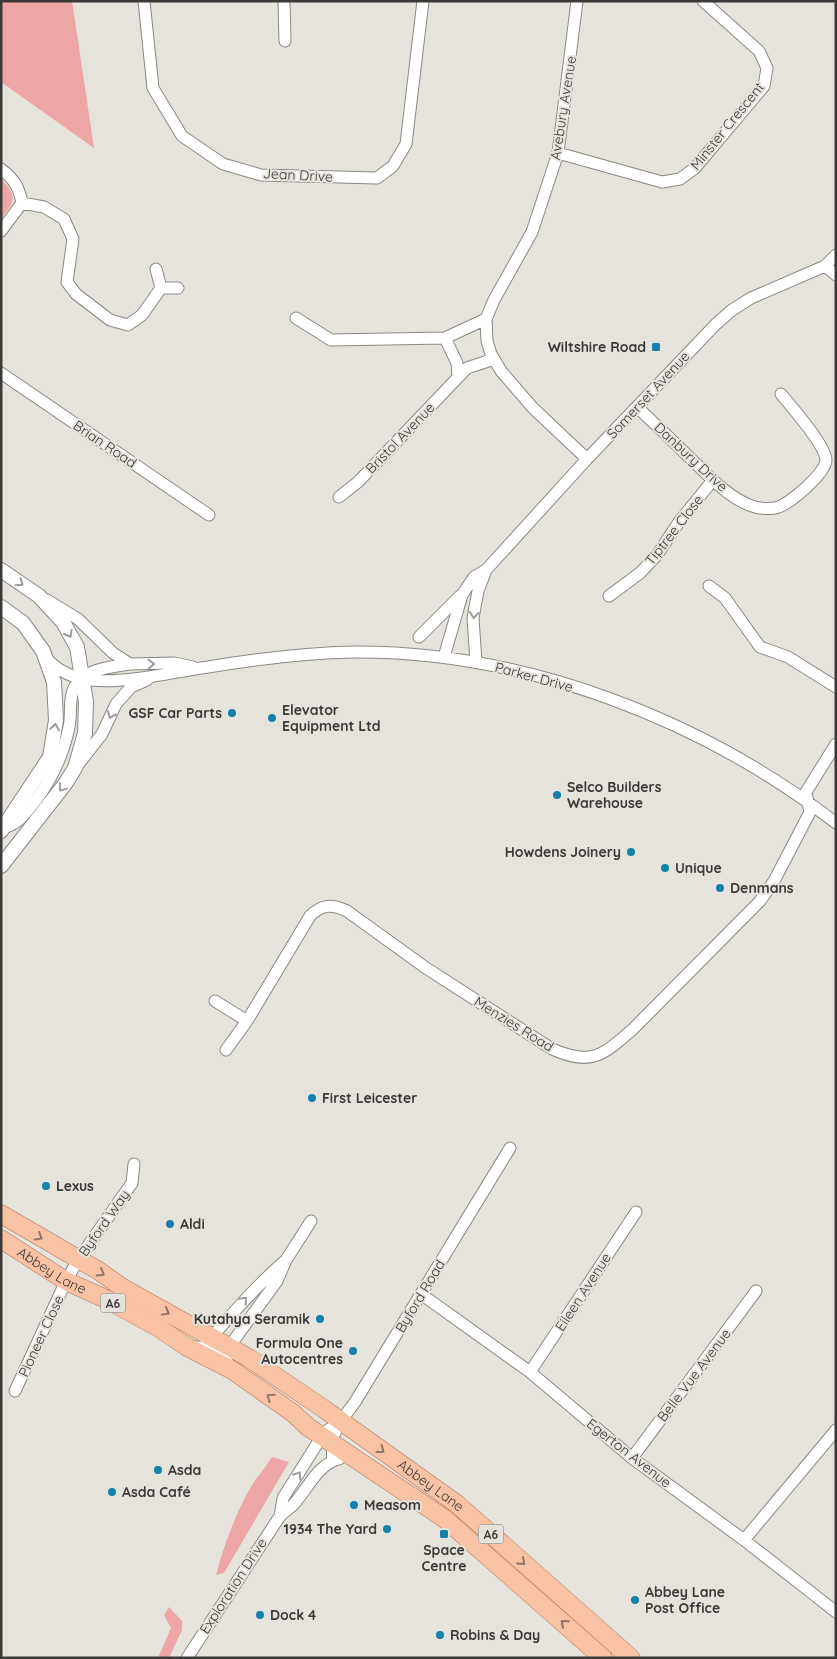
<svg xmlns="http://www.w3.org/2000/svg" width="837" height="1659" font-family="Quicksand,sans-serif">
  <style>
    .green { fill: #eda5a5 }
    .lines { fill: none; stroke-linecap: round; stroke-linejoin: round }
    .minor-casing { stroke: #8b8883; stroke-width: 13 }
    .tertiary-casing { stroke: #8b8883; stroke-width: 16 }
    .primary-casing { stroke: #b37857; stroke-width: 19 }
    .minor { stroke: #fff; stroke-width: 11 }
    .tertiary { stroke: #fff; stroke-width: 14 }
    .primary { stroke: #f8c2a4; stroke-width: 18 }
    .oneway { stroke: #9d9c9c }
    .oneway2 { stroke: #907769 }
    .poi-dot { fill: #1381a9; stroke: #e6e3dd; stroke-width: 2 }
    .labels { text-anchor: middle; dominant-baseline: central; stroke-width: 4; stroke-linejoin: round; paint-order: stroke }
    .shield { fill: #e6e3dd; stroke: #6e6d6a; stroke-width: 1 }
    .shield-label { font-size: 12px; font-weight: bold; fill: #3b3a38 }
    .street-label { font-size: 14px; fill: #3b3a38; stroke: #e6e3dd }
    .poi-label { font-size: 14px; font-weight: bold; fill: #3b3a38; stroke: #e6e3dd; text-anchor: start }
  </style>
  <rect width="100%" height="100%" fill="#e6e3dd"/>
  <!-- green -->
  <path class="green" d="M 3,1 L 72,1 L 94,148 L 1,82 L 1,5 Z
    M 1,179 C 18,196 15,201 1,219 Z
    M 272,1457 L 289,1462 L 224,1573 L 216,1575 C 224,1545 236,1512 252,1485 C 258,1476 266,1467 272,1457 Z
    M 169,1607 L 182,1621 L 182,1630 L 169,1658 L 158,1658 L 171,1628 L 164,1615 Z"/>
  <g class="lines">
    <defs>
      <path id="minor" d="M 144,1 L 153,88 L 182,136 L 223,164 L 261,175 L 377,178 L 393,166 L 406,144 L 423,1
        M 284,1 L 285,41
        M 577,1 L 558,153 L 532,232 L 494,300 L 486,319 L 487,341 L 491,354 L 501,371 L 533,408 L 587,459
        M 558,153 L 662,182 L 680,179 L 695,168 L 764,86 L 767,68 L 759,51 L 703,1
        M 1,169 C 14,179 19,187 22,203 L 44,207 L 64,219 L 73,239 L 67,282 L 76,294 L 110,320 L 128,325 L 142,315 L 161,288
        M 1,231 L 22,203
        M 825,266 L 836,275
        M 156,269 L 161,288 L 178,288
        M 296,318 L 331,340 L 445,338 L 486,319
        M 445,338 L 457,363 L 458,377
        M 1,373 L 209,515
        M 637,407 C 655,424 674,442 692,460 C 709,476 727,496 749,505 C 756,508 767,509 775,508 C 788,506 826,473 826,460 C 826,446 791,406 781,394
        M 339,497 L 358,482 L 467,368 L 494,359
        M 709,586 L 725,598 L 760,647 L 788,657 L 836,687
        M 609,596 L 640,573 L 657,555 L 679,522 L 713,480
        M 47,600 L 78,619 L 113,653 L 130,664 L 174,663 L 193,667
        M 419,637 L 460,596
        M 444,657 L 462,595 L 474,577 L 486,570 L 587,459 L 716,324 L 732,310 L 751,298 L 825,266 L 836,255
        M 47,659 C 59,672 74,678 91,680 C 125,684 173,672 208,667 C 256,659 304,653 354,652 C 525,651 701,719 836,823
        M 476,662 L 473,618 L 478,591 L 486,570
        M 77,766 L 102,734 L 116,704 L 131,687 L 147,680
        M 2,829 C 7,827 14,824 19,820 C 44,795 62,762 69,727 C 72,714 68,698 75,686 C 86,668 112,667 130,664
        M 215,1001 L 247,1021
        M 226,1050 L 247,1021 L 310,916 C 322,904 332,904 347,911 L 426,968 L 552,1049 C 591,1066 602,1056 632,1030 L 760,901 L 774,881 L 810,812 L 806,792 L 836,744
        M 421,1294 L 530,1372 L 632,1458 L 744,1540 L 836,1612
        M 191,1347 L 229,1347 L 277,1281 L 286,1260 L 311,1221
        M 231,1368 L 212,1337 C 235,1310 258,1284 285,1261
        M 530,1372 L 636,1212
        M 15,1391 L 66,1281 L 78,1260 L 132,1183 L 134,1164
        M 632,1458 L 756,1291
        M 332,1461 C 334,1453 331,1446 332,1441 C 335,1427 347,1413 355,1402 L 510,1148
        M 280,1516 L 283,1498 L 322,1436 L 328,1430 L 342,1421
        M 744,1540 L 836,1430
        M 187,1658 L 280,1516 C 284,1512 288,1509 292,1506 C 307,1491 317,1464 339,1459"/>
      <path id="tertiary" d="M 1,570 L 39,596 L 63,622 L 77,647 L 86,702 L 85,733 L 75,768 L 65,784 L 1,866
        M 1,607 L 23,623 L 43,651 L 54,682 L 56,720 L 50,757 L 1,831"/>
      <g id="primary">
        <path id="s1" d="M 1,1214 L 99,1271 L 123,1288 L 249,1358 L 324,1409 L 457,1504 L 631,1658"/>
        <path id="s2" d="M 1,1239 L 66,1281 L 106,1299 L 159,1328 L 187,1347 L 232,1370 L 293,1413 L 308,1427 L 445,1519 L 603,1658"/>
      </g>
    </defs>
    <!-- minor casing -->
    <use href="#minor" class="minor-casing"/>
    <!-- tertiary casing -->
    <use href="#tertiary" class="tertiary-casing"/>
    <!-- primary casing -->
    <use href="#primary" class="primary-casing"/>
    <!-- minor -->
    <use href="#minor" class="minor"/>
    <!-- tertiary -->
    <use href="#tertiary" class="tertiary"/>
    <!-- primary -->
    <use href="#primary" class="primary"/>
  </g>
  <!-- one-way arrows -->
  <defs><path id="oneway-chevron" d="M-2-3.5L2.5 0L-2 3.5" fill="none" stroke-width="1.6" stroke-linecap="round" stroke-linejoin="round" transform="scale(1.25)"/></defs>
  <g class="oneway">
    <use href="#oneway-chevron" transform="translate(20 583) rotate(35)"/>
    <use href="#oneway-chevron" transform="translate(474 615) rotate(95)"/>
    <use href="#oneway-chevron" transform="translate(69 634) rotate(60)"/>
    <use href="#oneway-chevron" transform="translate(151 664) rotate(-2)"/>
    <use href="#oneway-chevron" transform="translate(111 715) rotate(114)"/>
    <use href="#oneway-chevron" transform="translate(55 727) rotate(-81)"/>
    <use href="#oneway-chevron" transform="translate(62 788) rotate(127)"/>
    <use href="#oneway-chevron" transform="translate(244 1300) rotate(-47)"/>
    <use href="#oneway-chevron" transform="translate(298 1475) rotate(-57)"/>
  </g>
  <g class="oneway2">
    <use href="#oneway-chevron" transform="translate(39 1237) rotate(31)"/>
    <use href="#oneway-chevron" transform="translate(101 1273) rotate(32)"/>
    <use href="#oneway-chevron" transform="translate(166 1312) rotate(29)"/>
    <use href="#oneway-chevron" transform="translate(270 1397) rotate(-145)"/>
    <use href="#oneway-chevron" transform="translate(381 1450) rotate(37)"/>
    <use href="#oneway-chevron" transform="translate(522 1562) rotate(42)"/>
    <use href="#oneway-chevron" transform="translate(564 1623) rotate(-139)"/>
  </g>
  <!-- markers -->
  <g class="poi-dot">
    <rect x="651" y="342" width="10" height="10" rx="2.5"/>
    <circle cx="232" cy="713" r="5"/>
    <circle cx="272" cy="718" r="5"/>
    <circle cx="557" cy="795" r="5"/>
    <circle cx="631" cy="852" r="5"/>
    <circle cx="665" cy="868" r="5"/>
    <circle cx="720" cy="888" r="5"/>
    <circle cx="312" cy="1098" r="5"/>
    <circle cx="46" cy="1186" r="5"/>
    <circle cx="170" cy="1224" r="5"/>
    <circle cx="320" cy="1319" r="5"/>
    <circle cx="353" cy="1351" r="5"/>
    <circle cx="158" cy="1470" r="5"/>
    <circle cx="112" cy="1492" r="5"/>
    <circle cx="354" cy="1505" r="5"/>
    <circle cx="387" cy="1529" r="5"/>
    <rect x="439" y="1529" width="10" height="10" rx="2.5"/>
    <circle cx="635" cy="1600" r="5"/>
    <circle cx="260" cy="1615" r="5"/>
    <circle cx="440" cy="1635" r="5"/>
  </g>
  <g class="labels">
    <!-- shield labels -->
    <g class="shield">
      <rect x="100.5" y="1293.5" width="25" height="19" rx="4"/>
      <rect x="478.5" y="1524.5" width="25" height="19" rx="4"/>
    </g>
    <g class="shield-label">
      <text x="113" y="1303">A6</text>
      <text x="491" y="1534">A6</text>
    </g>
    <!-- street labels -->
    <g class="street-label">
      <text transform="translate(563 108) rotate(-81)">Avebury Avenue</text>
      <text transform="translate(727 126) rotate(-51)">Minster Crescent</text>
      <text transform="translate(298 175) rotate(3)">Jean Drive</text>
      <text transform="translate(648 395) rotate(-47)">Somerset Avenue</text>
      <text transform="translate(400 438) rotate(-46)">Bristol Avenue</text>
      <text transform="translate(105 444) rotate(34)">Brian Road</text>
      <text transform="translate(691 457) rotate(43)">Danbury Drive</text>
      <text transform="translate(674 530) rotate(-52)">Tiptree Close</text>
      <text transform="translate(534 677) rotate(15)">Parker Drive</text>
      <text transform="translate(514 1024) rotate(32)">Menzies Road</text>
      <text transform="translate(104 1223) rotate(-55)">Byford Way</text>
      <text stroke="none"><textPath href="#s2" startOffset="60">Abbey Lane</textPath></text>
      <text transform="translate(583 1292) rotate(-57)">Eileen Avenue</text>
      <text transform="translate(420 1296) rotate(-59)">Byford Road</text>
      <text transform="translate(41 1336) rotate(-65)">Pioneer Close</text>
      <text transform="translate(694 1375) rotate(-53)">Belle Vue Avenue</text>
      <text transform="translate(629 1453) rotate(38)">Egerton Avenue</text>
      <text stroke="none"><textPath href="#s1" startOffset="509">Abbey Lane</textPath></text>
      <text transform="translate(233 1586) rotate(-57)">Exploration Drive</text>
    </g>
    <!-- poi labels -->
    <g class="poi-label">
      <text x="646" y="347" text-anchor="end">Wiltshire Road</text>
      <text x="282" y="710">Elevator<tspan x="282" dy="16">Equipment Ltd</tspan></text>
      <text x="222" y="713" text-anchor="end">GSF Car Parts</text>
      <text x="567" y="787">Selco Builders<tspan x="567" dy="16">Warehouse</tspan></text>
      <text x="621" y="852" text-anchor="end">Howdens Joinery</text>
      <text x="675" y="868">Unique</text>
      <text x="730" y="888">Denmans</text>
      <text x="322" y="1098">First Leicester</text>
      <text x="56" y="1186">Lexus</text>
      <text x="180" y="1224">Aldi</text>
      <text x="310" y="1319" text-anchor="end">Kutahya Seramik</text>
      <text x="343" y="1343" text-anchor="end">Formula One<tspan x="343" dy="16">Autocentres</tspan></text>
      <text x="168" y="1470">Asda</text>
      <text x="122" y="1492">Asda Café</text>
      <text x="364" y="1505">Measom</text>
      <text x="377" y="1529" text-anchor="end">1934 The Yard</text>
      <text x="444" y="1550" text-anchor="middle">Space<tspan x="444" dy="16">Centre</tspan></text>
      <text x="645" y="1592">Abbey Lane<tspan x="645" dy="16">Post Office</tspan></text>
      <text x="270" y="1615">Dock 4</text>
      <text x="450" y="1635">Robins &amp; Day</text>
    </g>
  </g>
  <!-- border -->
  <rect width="837" height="1659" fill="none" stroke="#3b3a38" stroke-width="5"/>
</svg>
